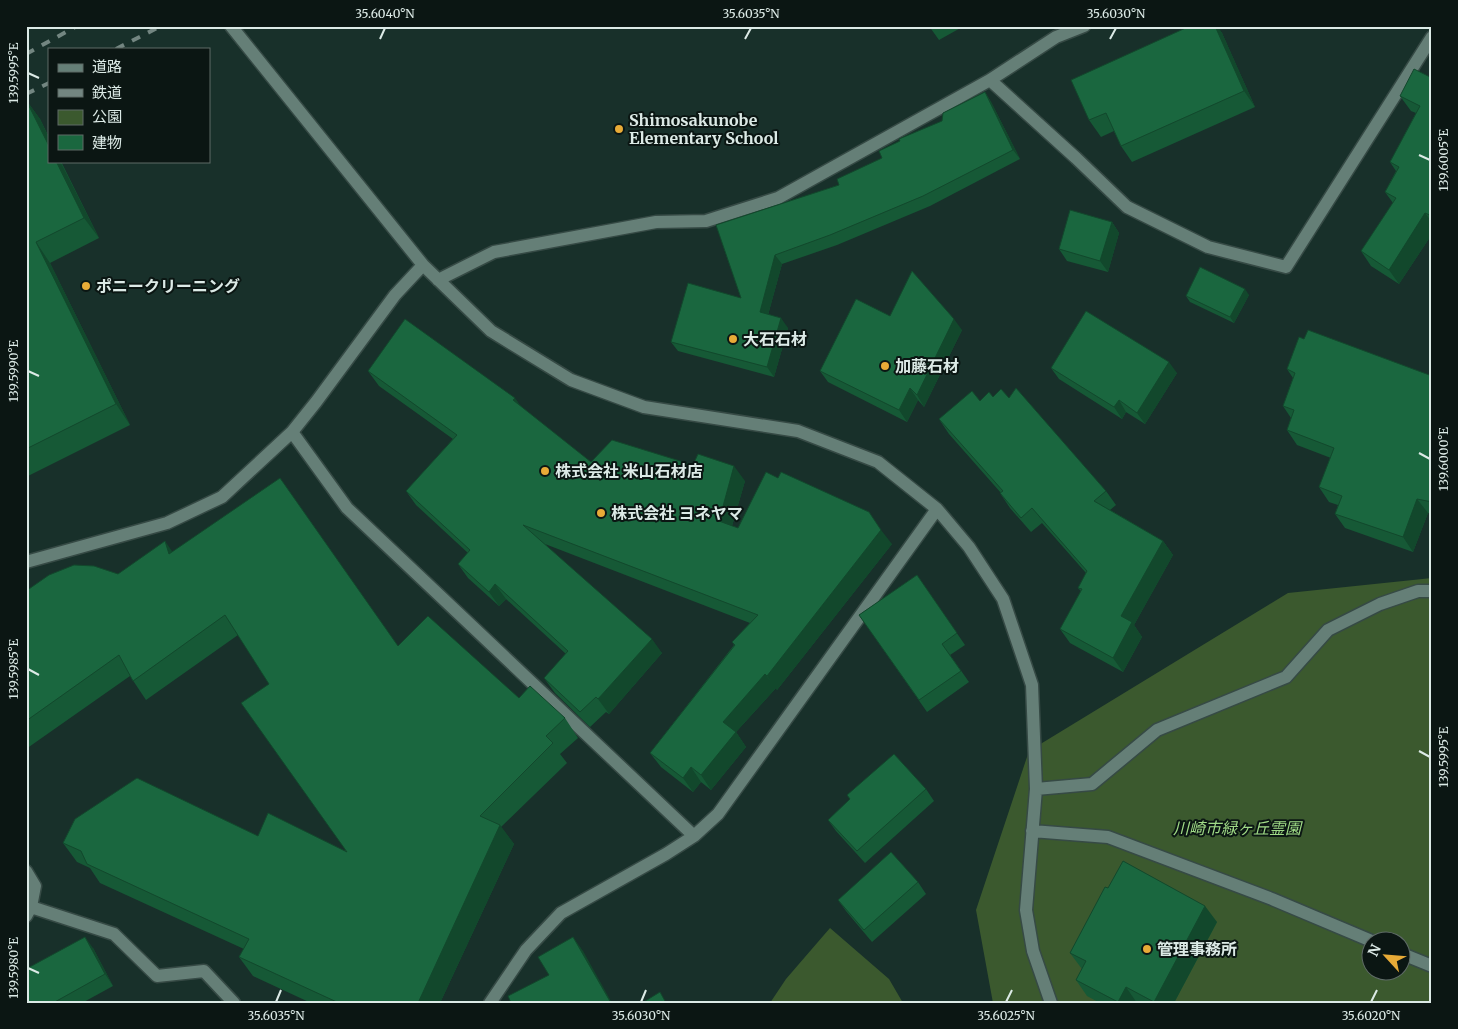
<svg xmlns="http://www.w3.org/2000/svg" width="1458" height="1029" font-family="Merriweather,'Noto Sans JP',serif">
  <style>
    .green { fill: #3b592e; fill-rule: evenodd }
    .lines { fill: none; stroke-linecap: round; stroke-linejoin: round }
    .minor-casing { stroke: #364a45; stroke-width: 15 }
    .minor { stroke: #657f77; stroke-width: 12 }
    .rail { stroke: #738681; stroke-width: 4; stroke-dasharray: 9 9; stroke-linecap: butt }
    .wall { fill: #165936 }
    .shaded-wall { fill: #12482c }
    .building { fill: #1a673f; stroke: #12482c }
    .ticks { fill: none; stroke: #dceae6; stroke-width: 2 }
    .poi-dot { fill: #e8ab37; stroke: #0b1613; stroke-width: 2 }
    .labels { text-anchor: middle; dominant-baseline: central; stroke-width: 4; stroke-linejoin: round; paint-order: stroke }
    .poi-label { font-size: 16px; font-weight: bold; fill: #dceae6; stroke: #0b1613; text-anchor: start }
    .park-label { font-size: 16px; font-style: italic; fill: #a0db87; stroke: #0b1613 }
    .neatline { fill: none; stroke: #dceae6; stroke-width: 2 }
    .ticks-label { font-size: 12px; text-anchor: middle; fill: #dceae6 }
  </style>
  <rect width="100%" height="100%" fill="#18302a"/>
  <!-- green -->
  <path class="green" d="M 1432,578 L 1432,1003 L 993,1003 L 976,910 L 1029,751 L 1288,593 ZM 1370,942 L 1400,942 L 1400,972 L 1370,972 Z
    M 830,928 L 889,979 L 903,1003 L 770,1003 L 786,979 Z"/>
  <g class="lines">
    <defs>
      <path id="minor" d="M 231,26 L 423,265 L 491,331 L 571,380 L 644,407 L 798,431 L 878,462 L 937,509 L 969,547 L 1003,599 L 1032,685 L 1036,789 L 1026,910 L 1033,951 L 1051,1003
        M 990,80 L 1076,158 L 1127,207 L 1208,247 L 1286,267 L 1432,37
        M 438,280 L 494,252 L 656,222 L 706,221 L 778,198 L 990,80 L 1056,37 L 1084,26
        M 292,432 L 347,508 L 694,836
        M 26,562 L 167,523 L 222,497 L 292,432 L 316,402 L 395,295 L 423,265
        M 1036,789 L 1092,784 L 1157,730 L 1286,677 L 1328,630 L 1380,604 L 1418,591 L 1432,591
        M 1032,831 L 1108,837 L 1272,899 L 1374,942
        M 26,871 L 35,886 L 31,907 L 26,916
        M 31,907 L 114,934 L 157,976 L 204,971 L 234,1003
        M 1400,953 L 1432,966
        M 490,1003 L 526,950 L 561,913 L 666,854 L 694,836 L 718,814 L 937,509"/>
    </defs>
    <!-- minor casing -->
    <use href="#minor" class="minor-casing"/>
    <!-- minor -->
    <use href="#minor" class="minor"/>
    <!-- rail -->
    <path class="rail" d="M 116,49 L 161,26
      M 26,54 L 77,26
      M 26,94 L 49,83"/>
  </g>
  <!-- wall -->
  <path class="wall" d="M 929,26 L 964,26 L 939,40 Z
    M 1190,26 L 1217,26 L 1222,33 L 1255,107 L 1132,162 L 1121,146 L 1114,131 L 1101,137 L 1089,120 Z
    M 1432,78 L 1432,234 L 1399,284 L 1371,266 L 1361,251 L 1393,203 L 1385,192 L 1396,171 L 1390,162 L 1416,113 L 1411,111 L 1400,96 Z
    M 985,92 L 991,102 L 1020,159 L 930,206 L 837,245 L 782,264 L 768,315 L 788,328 L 774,377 L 678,351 L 671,342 L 741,298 L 716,225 L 839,185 L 882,158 L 900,141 L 942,121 Z
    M 26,100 L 40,119 L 99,238 L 50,263 L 130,425 L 26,477 Z
    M 1112,222 L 1119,233 L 1108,272 L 1067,261 L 1059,249 Z
    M 1249,295 L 1234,323 L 1190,302 L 1186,296 Z
    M 890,316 L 962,330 L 924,407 L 918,400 L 907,422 L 828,382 L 820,371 Z
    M 1304,339 L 1432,376 L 1432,514 L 1428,513 L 1413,552 L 1345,528 L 1335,514 L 1338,505 L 1329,502 L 1319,487 L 1331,458 L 1297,445 L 1287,430 L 1291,418 L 1283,406 L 1293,378 L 1287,369 Z
    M 1051,368 L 1177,373 L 1145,424 L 1126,412 L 1122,419 L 1059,379 Z
    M 368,371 L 521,407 L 591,462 L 745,481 L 732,526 L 738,528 L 892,544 L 777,690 L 776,688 L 736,732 L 746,747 L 711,790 L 701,782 L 693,792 L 661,767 L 650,753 L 734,645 L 732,642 L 750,623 L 545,544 L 662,653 L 609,714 L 606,712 L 590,727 L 555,693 L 544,678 L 566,654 L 506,599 L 499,606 L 468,578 L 458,564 L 468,553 L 416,505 L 406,491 L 453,439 L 379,386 Z
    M 993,397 L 1009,398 L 1106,491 L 1116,505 L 1110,510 L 1163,541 L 1173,555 L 1134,625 L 1142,637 L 1123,672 L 1070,643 L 1060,629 L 1081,591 L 1078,588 L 1086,573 L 1042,523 L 1031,532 L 1010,508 L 1000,493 L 1001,493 L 949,434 L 939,419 L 980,401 Z
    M 173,552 L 398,646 L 519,698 L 565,718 L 578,738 L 560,754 L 567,763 L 501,827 L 514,844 L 440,1003 L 311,1003 L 253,976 L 239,957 L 244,949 L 100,883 L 90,868 L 77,862 L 63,843 L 258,836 L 346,852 L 269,684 L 238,635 L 146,700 L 130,676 L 26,749 L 26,591 L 118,574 Z
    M 917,575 L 965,645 L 950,655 L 969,682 L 927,712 L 859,615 Z
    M 926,789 L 934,801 L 865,863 L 836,831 L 828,820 Z
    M 918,882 L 926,894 L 872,942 L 846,911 L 838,900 Z
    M 1108,888 L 1217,922 L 1174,1003 L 1100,1003 L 1087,996 L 1076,980 L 1082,969 L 1070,953 Z
    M 93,948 L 113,986 L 82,1003 L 26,1003 Z"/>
  <!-- shaded-wall -->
  <path class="shaded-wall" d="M 1215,26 L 1217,26 L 1222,33 L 1255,107 L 1244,91 Z
    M 985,92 L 991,102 L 1020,159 L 1013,150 Z
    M 26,100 L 40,119 L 49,138 L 49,146 Z
    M 56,161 L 60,161 L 99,238 L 84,218 Z
    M 1425,213 L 1432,222 L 1432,234 L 1399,284 L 1389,270 Z
    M 1112,222 L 1119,233 L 1108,272 L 1100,261 Z
    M 36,242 L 50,263 L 130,425 L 116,404 Z
    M 775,255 L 782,264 L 766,322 L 760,312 Z
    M 1245,289 L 1249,295 L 1234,323 L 1230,317 Z
    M 781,318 L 788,328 L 774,377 L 767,367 Z
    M 954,319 L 962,330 L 924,407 L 917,395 Z
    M 1169,362 L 1177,373 L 1145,424 L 1137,413 Z
    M 910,388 L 918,400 L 907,422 L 899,410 Z
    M 515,398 L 525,412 L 513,400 Z
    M 1119,400 L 1126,412 L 1122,419 L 1114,407 Z
    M 734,466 L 745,481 L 729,536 L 719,521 Z
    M 1417,499 L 1428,513 L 1413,552 L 1403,537 Z
    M 881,530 L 892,544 L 777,690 L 767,676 Z
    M 165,541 L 178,560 L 169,554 Z
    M 1163,541 L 1173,555 L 1134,625 L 1142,637 L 1123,672 L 1113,658 L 1121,616 Z
    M 495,584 L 506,599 L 499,606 L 489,592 Z
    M 652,639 L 662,653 L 609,714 L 598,699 Z
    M 765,674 L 776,688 L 736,732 L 746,747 L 711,790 L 701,775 L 723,722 Z
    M 691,767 L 701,782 L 693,792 L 683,778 Z
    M 500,825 L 514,844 L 440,1003 L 418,1003 Z
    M 1205,906 L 1217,922 L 1174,1003 L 1155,1003 L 1154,1002 Z
    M 85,937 L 93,948 L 113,986 L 105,974 Z
    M 573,937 L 583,951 L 612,1003 L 611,1003 Z
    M 1126,987 L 1137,1003 L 1118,1003 L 1118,1002 Z"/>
  <!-- building -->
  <path class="building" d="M 1190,26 L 1215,26 L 1244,91 L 1121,146 L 1106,113 L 1089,120 L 1071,80 Z
    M 1414,69 L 1432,78 L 1432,216 L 1425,213 L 1389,270 L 1361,251 L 1396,198 L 1385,192 L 1399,167 L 1390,162 L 1420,106 L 1400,96 Z
    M 985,92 L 1013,150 L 923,196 L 830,235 L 775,255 L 760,312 L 781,318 L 767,367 L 671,342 L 688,283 L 741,298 L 716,225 L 839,185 L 837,179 L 882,158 L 879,151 L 900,141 L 899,139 L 942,121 L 943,113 Z
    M 26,100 L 49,146 L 49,161 L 56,161 L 84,218 L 36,242 L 116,404 L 26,449 Z
    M 1070,210 L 1112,222 L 1100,261 L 1059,249 Z
    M 1200,267 L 1245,289 L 1230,317 L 1186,296 Z
    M 912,271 L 954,319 L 917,395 L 910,388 L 899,410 L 820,371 L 856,299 L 890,316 Z
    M 1086,311 L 1169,362 L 1137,413 L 1119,400 L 1114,407 L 1051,368 Z
    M 405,319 L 515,398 L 513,400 L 591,462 L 612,440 L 693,465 L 698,454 L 734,466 L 719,521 L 738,528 L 766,472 L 778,478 L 781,472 L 869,512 L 881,530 L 767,676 L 765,674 L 723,722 L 736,732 L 701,775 L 691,767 L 683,778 L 650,753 L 735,645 L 732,642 L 758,615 L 523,525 L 652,639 L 598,699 L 596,697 L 580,712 L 544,678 L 568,651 L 495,584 L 489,592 L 458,564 L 470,550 L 406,491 L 457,435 L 368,371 Z
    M 1308,330 L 1432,376 L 1432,502 L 1417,499 L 1403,537 L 1335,514 L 1342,496 L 1319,487 L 1334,448 L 1287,430 L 1294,410 L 1283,406 L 1295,373 L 1287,369 L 1299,337 L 1304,339 Z
    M 1016,388 L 1106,491 L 1094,501 L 1163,541 L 1121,616 L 1132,622 L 1113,658 L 1060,629 L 1082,589 L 1078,588 L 1087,571 L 1032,508 L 1021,518 L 1000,493 L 1003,491 L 939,419 L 972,391 L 980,401 L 989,392 L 993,397 L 1001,389 L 1009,398 Z
    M 280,478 L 398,646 L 428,616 L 519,698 L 530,686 L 565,718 L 546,736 L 553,743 L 480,816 L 500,825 L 418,1003 L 339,1003 L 239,957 L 249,939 L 87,864 L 81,851 L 63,843 L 75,819 L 137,778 L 258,836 L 268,813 L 347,852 L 241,703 L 269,684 L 225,615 L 133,681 L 119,655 L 26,721 L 26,591 L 49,575 L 74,565 L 94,566 L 118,574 L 165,541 L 169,554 Z
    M 917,575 L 957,633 L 942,644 L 961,671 L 919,700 L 859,615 Z
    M 894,754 L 926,789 L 857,851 L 828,820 L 850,799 L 847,795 Z
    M 891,852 L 918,882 L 864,930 L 838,900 Z
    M 1123,861 L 1205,906 L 1154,1002 L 1126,987 L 1118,1002 L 1076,980 L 1086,961 L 1070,953 L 1105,887 L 1108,888 Z
    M 85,937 L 105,974 L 53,1003 L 26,1003 L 26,969 Z
    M 573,937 L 611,1003 L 511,1003 L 508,996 L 549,975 L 538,957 Z
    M 660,992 L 666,1003 L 642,1003 Z"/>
  <!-- ticks -->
  <path class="ticks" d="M 380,39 L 385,28M 745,39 L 751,28M 1110,39 L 1116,28M 28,73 L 39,78M 1419,155 L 1430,160M 28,371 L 39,376M 1419,453 L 1430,459M 28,669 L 39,675M 1419,751 L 1430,757M 28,968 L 39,973M 276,1002 L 281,990M 641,1002 L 646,990M 1006,1002 L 1012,990M 1371,1002 L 1377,990"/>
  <!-- markers -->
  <g class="poi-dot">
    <circle cx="619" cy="129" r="5"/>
    <circle cx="86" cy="286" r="5"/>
    <circle cx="733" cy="339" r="5"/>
    <circle cx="885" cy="366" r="5"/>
    <circle cx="545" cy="471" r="5"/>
    <circle cx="601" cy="513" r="5"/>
    <circle cx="1147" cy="949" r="5"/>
  </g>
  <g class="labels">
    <!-- poi labels -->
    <g class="poi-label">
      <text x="629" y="120">Shimosakunobe<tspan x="629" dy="18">Elementary School</tspan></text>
      <text x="96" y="286">ポニークリーニング</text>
      <text x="743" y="339">大石石材</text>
      <text x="895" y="366">加藤石材</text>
      <text x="555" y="471">株式会社 米山石材店</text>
      <text x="611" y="513">株式会社 ヨネヤマ</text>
      <text x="1157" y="949">管理事務所</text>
    </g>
    <!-- park labels -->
    <g class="park-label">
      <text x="1237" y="828">川崎市緑ヶ丘霊園</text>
    </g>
  </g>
  <!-- border -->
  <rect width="1458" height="1029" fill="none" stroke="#0b1613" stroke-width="55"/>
  <!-- legend -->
  <rect x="48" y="48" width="162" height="115" fill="#0b1613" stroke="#5f6b67"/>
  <rect x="58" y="64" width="25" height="8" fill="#657f77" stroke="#5f6b67"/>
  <text x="92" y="72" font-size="15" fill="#dceae6">道路</text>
  <rect x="58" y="89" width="25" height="8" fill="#738681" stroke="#5f6b67"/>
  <text x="92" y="98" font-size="15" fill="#dceae6">鉄道</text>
  <rect x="58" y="110" width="25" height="15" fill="#3b592e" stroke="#5f6b67"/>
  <text x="92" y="122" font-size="15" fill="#dceae6">公園</text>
  <rect x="58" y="135" width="25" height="15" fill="#1a673f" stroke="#5f6b67"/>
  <text x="92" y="148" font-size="15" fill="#dceae6">建物</text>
  <!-- north arrow -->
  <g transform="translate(1386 956) rotate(296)"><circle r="24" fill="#0b1613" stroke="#5f6b67"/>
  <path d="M0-4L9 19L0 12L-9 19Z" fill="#e8ab37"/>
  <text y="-8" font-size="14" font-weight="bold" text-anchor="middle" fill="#dceae6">N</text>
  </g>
  <rect x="28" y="28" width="1402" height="974" class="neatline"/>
  <g class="ticks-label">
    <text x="385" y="18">35.6040°N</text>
    <text x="751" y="18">35.6035°N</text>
    <text x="1116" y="18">35.6030°N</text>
    <text transform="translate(14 73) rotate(-90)" y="4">139.5995°E</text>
    <text transform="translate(1444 160) rotate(-90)" y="4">139.6005°E</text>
    <text transform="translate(14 371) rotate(-90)" y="4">139.5990°E</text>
    <text transform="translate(1444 459) rotate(-90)" y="4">139.6000°E</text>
    <text transform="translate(14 669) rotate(-90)" y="4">139.5985°E</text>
    <text transform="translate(1444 757) rotate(-90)" y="4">139.5995°E</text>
    <text transform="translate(14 968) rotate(-90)" y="4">139.5980°E</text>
    <text x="276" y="1020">35.6035°N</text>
    <text x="641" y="1020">35.6030°N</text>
    <text x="1006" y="1020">35.6025°N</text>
    <text x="1371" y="1020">35.6020°N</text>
  </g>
</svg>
